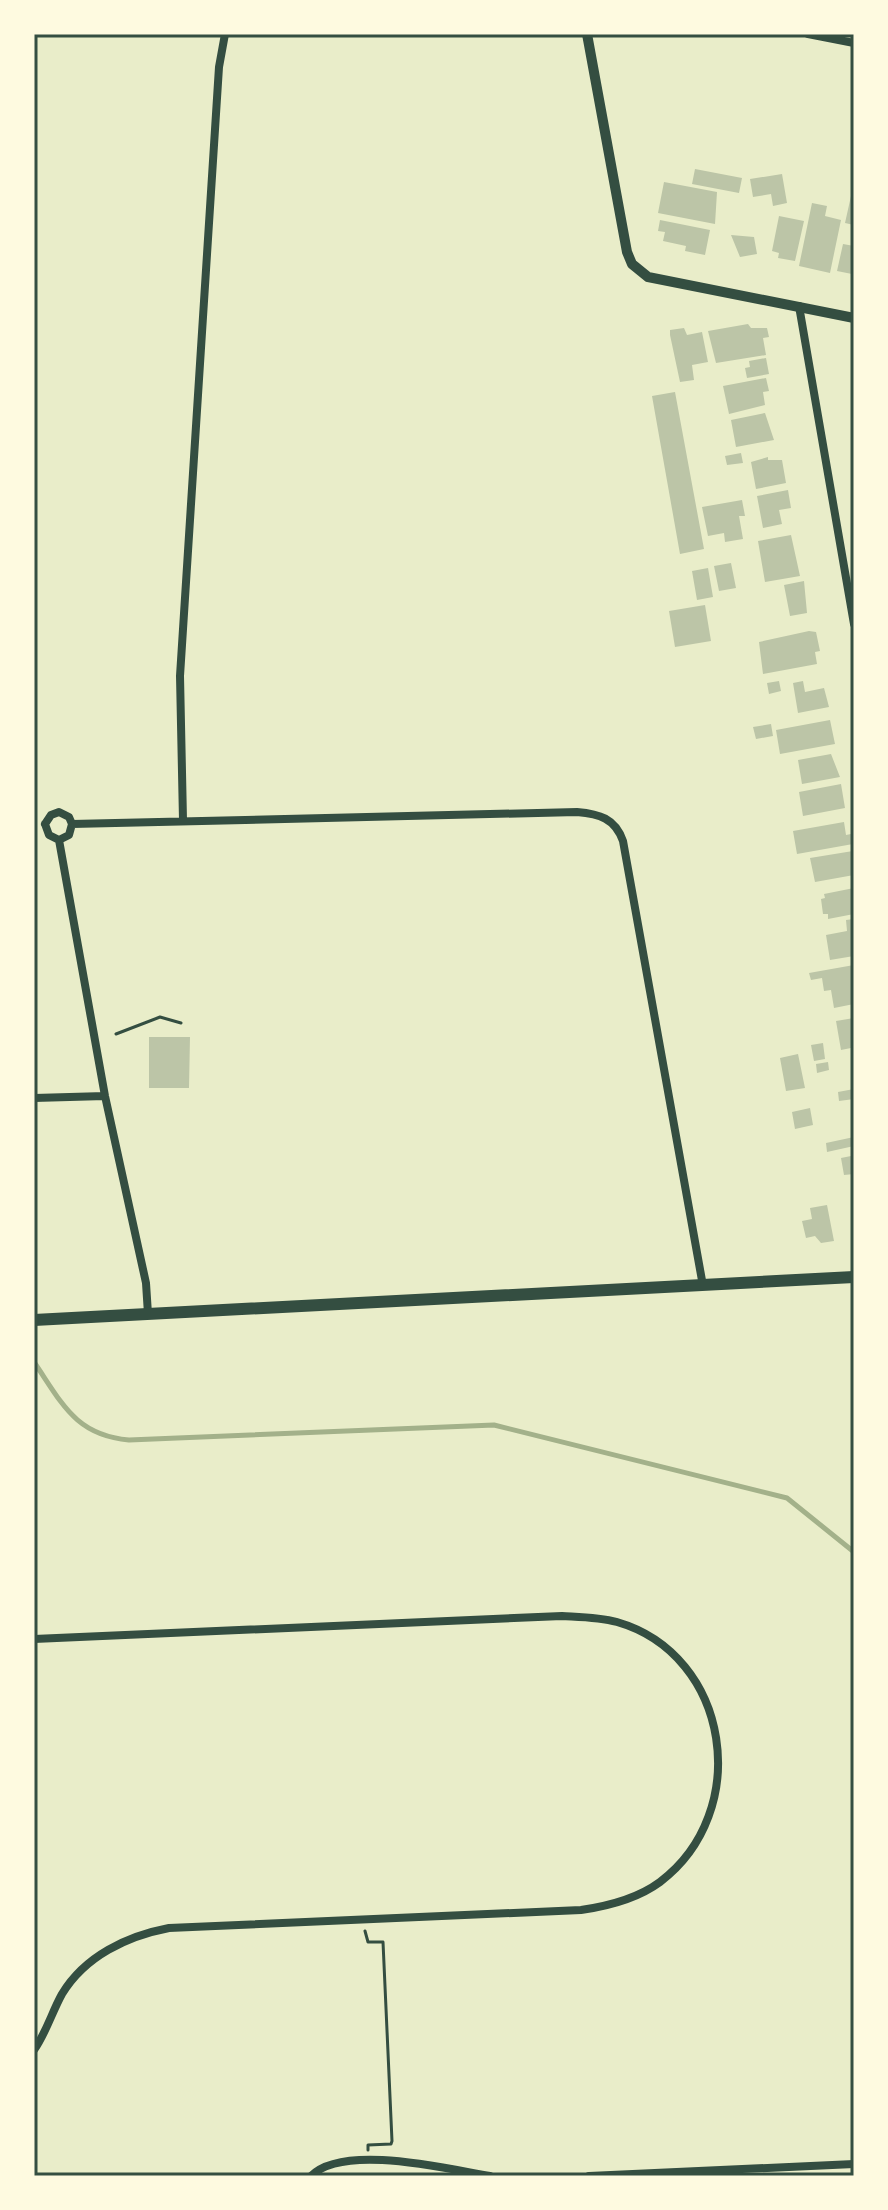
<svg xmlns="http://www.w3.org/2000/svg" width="888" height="2210" font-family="'PT Sans Narrow',sans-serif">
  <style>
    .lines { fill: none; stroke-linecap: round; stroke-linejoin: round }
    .stream { stroke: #a3b18a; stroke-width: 5 }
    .building { fill: #bcc5a7 }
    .path { stroke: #344e41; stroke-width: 3 }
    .minor { stroke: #344e41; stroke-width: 8 }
    .tertiary { stroke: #344e41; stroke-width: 10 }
    .secondary { stroke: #344e41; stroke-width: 12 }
    .neatline { fill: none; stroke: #344e41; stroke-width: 3 }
  </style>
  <rect width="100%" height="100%" fill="#e9edc9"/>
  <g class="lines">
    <!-- stream -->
    <path class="stream" d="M 34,1362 C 62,1403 75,1435 129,1440 L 494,1425 L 787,1498 L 854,1552"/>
  </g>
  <!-- building -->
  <path class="building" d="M 695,169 L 742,178 L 739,193 L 692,184 Z
    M 782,174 L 787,203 L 773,206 L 771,194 L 753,197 L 750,179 Z
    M 664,182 L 717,192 L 715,224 L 658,213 Z
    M 853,187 L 854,187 L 854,225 L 845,223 Z
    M 812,203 L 827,206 L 825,216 L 841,220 L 830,273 L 799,266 Z
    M 779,216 L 804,221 L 795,261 L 778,258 L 779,253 L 772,251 Z
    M 660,220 L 710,230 L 705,255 L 685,251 L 686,246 L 663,241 L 665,232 L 658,231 Z
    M 731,235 L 754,237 L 757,254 L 740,257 Z
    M 843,244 L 854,246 L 852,274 L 837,271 Z
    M 748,324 L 751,328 L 767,328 L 769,337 L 763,338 L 766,355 L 716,363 L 708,331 Z
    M 684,328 L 687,335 L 702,332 L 708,362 L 692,365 L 694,380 L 680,382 L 670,335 L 670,330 Z
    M 766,358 L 769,374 L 747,378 L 745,368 L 750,367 L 749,361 Z
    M 766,378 L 769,391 L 763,392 L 765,405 L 729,414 L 723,386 Z
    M 675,392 L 704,549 L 680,554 L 652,396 Z
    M 765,413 L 774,440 L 736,447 L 731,420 Z
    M 741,453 L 743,463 L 727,465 L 725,456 Z
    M 768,457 L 768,460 L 782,460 L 786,483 L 756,489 L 751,462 Z
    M 788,490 L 791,508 L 779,510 L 782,524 L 763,528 L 757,496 Z
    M 742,500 L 745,516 L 739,516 L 743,539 L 725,542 L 724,533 L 708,536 L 702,507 Z
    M 791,535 L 800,576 L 765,582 L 758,541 Z
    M 731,563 L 736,588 L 719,591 L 714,566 Z
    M 708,568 L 713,597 L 697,600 L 692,571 Z
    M 804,581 L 807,613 L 790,616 L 784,585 Z
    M 705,605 L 711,641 L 675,647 L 669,611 Z
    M 809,631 L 816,632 L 820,651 L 815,652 L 817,664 L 763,674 L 759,642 Z
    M 779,681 L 781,691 L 769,694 L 767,683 Z
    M 803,681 L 805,692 L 824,688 L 829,707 L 798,713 L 793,683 Z
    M 830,720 L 835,744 L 780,754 L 776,730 Z
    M 771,724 L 773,736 L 756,739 L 753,727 Z
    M 831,754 L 840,777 L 802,784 L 798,760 Z
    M 841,784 L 845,808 L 803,816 L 799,792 Z
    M 844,822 L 846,835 L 851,834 L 853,844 L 797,854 L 793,831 Z
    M 853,851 L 854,875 L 815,882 L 810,858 Z
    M 854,888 L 854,914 L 828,919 L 828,914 L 823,914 L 821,899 L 825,898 L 824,894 Z
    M 854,919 L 854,956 L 830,960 L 826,935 L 847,931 L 846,920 Z
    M 854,965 L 854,1004 L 834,1008 L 831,990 L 824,991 L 822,978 L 811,980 L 809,973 Z
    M 854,1018 L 851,1048 L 841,1050 L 836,1021 Z
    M 149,1037 L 190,1037 L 189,1088 L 149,1088 Z
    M 823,1043 L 825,1059 L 814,1061 L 811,1045 Z
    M 798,1054 L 805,1088 L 786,1091 L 780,1058 Z
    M 828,1062 L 829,1070 L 817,1073 L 816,1064 Z
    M 854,1089 L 854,1099 L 839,1101 L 838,1092 Z
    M 810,1108 L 813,1125 L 795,1129 L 792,1112 Z
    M 854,1137 L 854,1146 L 827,1152 L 826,1143 Z
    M 851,1156 L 854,1174 L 844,1175 L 841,1158 Z
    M 827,1205 L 834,1241 L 821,1243 L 815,1236 L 806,1238 L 802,1221 L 812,1219 L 810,1208 Z"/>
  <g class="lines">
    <!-- path -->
    <path class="path" d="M 116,1034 L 160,1017 L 181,1023
      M 365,1931 L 368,1942 L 383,1942 L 392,2141 L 391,2144 L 368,2145 L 368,2150"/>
    <!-- minor -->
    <path class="minor" d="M 808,34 L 854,43
      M 799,306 L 854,624
      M 183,820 L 180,676 L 219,67 L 225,34
      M 45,824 L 51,815 L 59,812 L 69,817 L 72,824
      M 45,824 L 49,835 L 59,840
      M 72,824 L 577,812 C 599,814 615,818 623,841 L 703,1286
      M 59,840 L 105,1096 L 146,1283 L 148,1314
      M 59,840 L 69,835 L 72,824
      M 34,1098 L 105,1096
      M 34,1639 L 562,1616 C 580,1617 599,1617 617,1622 C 731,1655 753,1812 660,1882 C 637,1899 609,1906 581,1910 L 169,1928 C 127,1936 85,1956 62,1994 C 52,2012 46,2033 34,2050
      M 311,2176 C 343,2143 448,2169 490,2176
      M 589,2176 L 854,2164"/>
    <!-- tertiary -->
    <path class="tertiary" d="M 587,34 L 627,252 L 632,264 L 648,277 L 854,318"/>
    <!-- secondary -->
    <path class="secondary" d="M 34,1320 L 854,1277"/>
  </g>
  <!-- border -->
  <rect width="888" height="2210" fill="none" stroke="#fefae0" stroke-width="72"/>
  <rect x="36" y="36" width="816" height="2138" class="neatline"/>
</svg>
